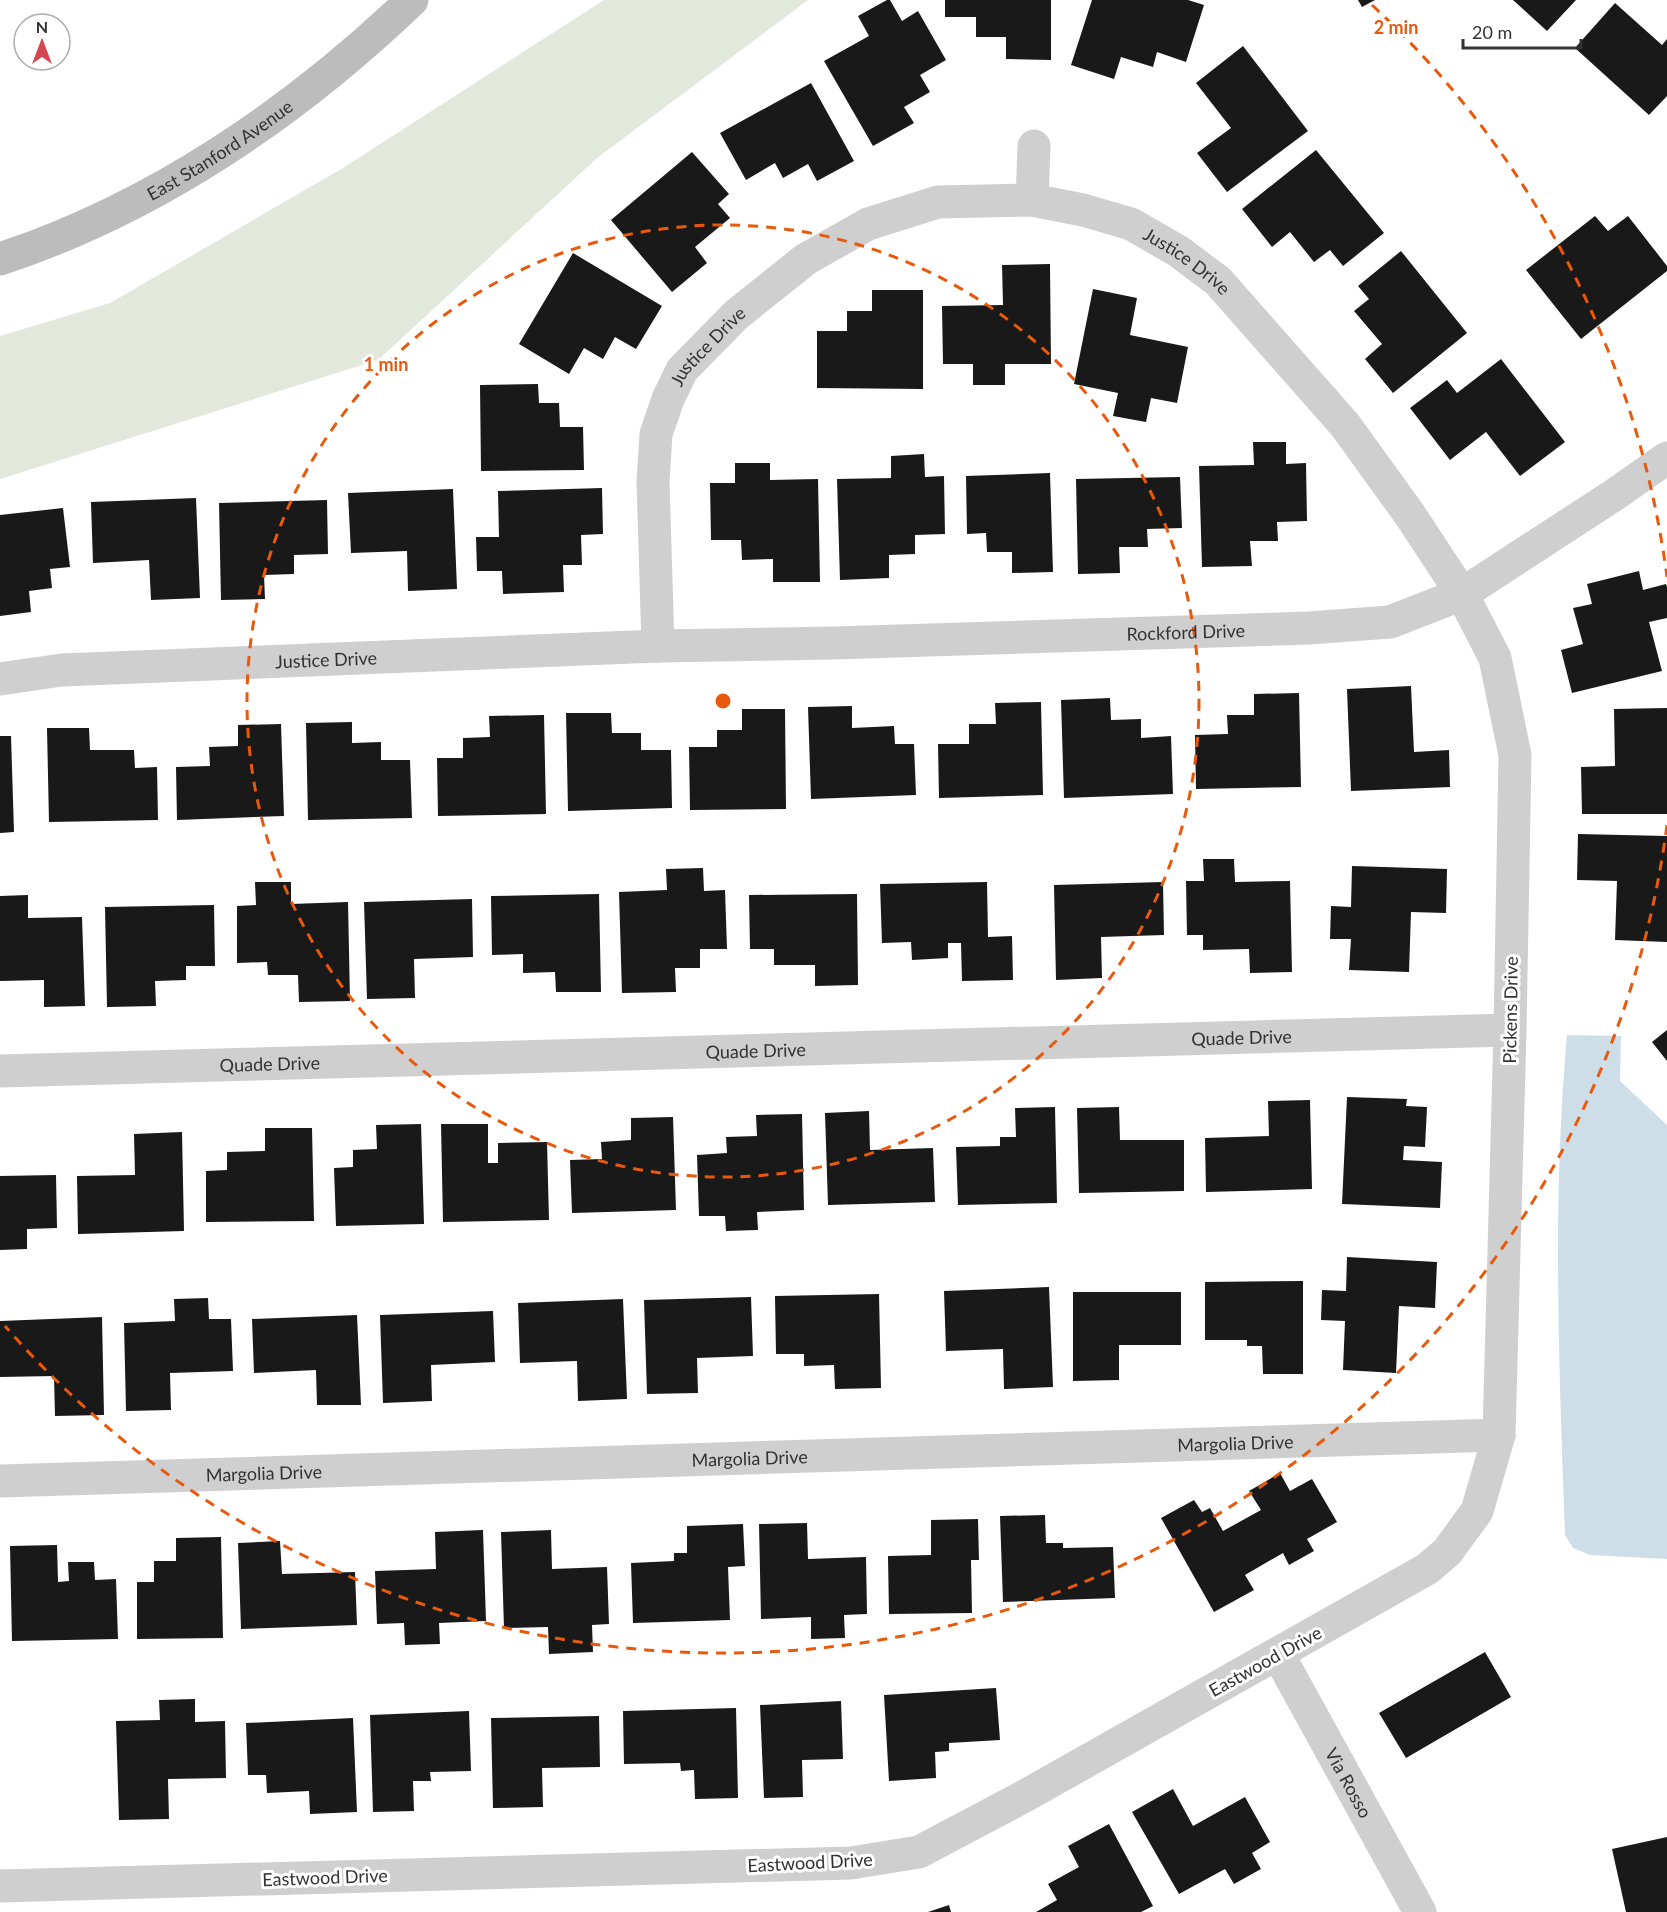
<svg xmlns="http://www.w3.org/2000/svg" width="1667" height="1912" font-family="Lato,sans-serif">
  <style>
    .green { fill: #e2e8dc }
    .water { fill: #cedee8 }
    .building { fill: #191919 }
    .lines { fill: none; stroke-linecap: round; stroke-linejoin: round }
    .street { stroke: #cfcfcf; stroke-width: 33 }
    .secondary { stroke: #bcbcbc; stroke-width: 33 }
    .ring { fill: none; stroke: #e8590c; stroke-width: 3; stroke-dasharray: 10 8 }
    .labels { text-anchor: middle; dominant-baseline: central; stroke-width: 6; stroke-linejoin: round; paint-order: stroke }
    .street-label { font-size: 18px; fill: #323232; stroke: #fff }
    .centre { fill: #e8590c; stroke: #fff; stroke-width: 3 }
    .ring-label { font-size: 18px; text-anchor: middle; font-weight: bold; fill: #e8590c; stroke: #fff; stroke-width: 6; stroke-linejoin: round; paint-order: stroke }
  </style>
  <rect width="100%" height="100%" fill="#fff"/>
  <!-- green -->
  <path class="green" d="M 604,0 L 808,0 L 597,158 L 378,360 L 0,479 L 0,336 L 110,303 L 343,168 Z"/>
  <!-- water -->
  <path class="water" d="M 1567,1035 L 1621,1036 L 1620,1081 L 1667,1125 L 1667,1559 L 1590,1555 L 1573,1548 L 1565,1535 C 1559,1368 1552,1201 1567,1035 Z"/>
  <!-- building -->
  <path class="building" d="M 887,0 L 890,0 L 902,21 L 918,11 L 946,60 L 920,75 L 930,92 L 904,107 L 914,123 L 873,146 L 824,61 L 869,36 L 858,16 Z
    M 945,0 L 1051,0 L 1051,60 L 1006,59 L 1006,37 L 976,37 L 976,17 L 945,17 Z
    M 1092,0 L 1188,0 L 1204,5 L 1186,62 L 1157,52 L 1153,67 L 1121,57 L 1114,79 L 1071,65 Z
    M 1358,0 L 1375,0 L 1362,7 Z
    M 1513,0 L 1576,0 L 1547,31 Z
    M 1615,3 L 1662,45 L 1667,39 L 1667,96 L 1649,115 L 1575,48 Z
    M 1243,46 L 1308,131 L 1227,192 L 1197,153 L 1231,128 L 1196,83 Z
    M 811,83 L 854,161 L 817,181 L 808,164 L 783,178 L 775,163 L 746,180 L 720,133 Z
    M 1316,150 L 1384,233 L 1343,266 L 1330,250 L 1314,262 L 1290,232 L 1272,247 L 1242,209 Z
    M 692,152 L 729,194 L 718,204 L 730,218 L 695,247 L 707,263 L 672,292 L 611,220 Z
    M 1595,216 L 1608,231 L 1628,216 L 1667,266 L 1667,271 L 1581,339 L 1526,270 Z
    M 1401,251 L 1467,333 L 1393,393 L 1365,359 L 1382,344 L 1354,311 L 1369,299 L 1358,286 Z
    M 573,253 L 662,306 L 636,349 L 615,337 L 603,359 L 584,348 L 569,374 L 519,344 Z
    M 1050,264 L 1051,364 L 1005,364 L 1005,385 L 973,385 L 973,364 L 943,364 L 942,306 L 1003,305 L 1002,265 Z
    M 1093,289 L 1137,298 L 1130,335 L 1188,347 L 1177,403 L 1151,398 L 1146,422 L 1113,416 L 1118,393 L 1074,384 Z
    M 872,290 L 923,290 L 923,389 L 817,388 L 817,331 L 847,331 L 847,311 L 872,311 Z
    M 1501,359 L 1565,442 L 1520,476 L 1486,432 L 1450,460 L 1410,408 L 1447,380 L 1457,393 Z
    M 538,384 L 539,403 L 559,403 L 560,427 L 583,427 L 584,470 L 481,471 L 480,385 Z
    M 1253,442 L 1286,442 L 1286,464 L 1306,463 L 1307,521 L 1277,522 L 1278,541 L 1250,541 L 1252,566 L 1202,567 L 1199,466 L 1254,465 Z
    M 924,454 L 925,477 L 944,476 L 945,534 L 915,535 L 915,554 L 889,555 L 889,578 L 840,580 L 837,479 L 891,478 L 891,456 Z
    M 735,463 L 770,463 L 770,480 L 818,479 L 820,582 L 773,582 L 773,559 L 742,560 L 741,540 L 711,540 L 710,483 L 735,483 Z
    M 1050,473 L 1053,572 L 1012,573 L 1012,552 L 987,552 L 986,533 L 967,534 L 966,476 Z
    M 1180,477 L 1182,528 L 1147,529 L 1148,547 L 1119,547 L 1120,573 L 1078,574 L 1076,479 Z
    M 602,488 L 603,534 L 581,535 L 582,565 L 563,565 L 564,592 L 503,594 L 502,571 L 477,571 L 476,537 L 499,537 L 498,491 Z
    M 453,489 L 457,589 L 408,591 L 407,551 L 351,553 L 348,493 Z
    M 196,498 L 200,598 L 151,600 L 149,560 L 93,563 L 91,502 Z
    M 327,500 L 328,554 L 294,555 L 294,574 L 264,575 L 265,599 L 221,600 L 219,503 Z
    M 63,508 L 70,567 L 50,569 L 52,588 L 29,591 L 31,612 L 0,616 L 0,515 Z
    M 1639,571 L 1643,590 L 1666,584 L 1667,587 L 1667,618 L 1649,622 L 1662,671 L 1572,693 L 1561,650 L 1583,644 L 1573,608 L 1592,604 L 1587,584 Z
    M 1411,686 L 1414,752 L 1449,750 L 1450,787 L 1351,791 L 1347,689 Z
    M 1299,693 L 1301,787 L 1196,789 L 1195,735 L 1228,734 L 1227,715 L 1254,715 L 1254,694 Z
    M 1110,698 L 1111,720 L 1141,719 L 1141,738 L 1171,736 L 1173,794 L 1064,798 L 1061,700 Z
    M 1041,702 L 1043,795 L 939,798 L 938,744 L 969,744 L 969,724 L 996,724 L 995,703 Z
    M 852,706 L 852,728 L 894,726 L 895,744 L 914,744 L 916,795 L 811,799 L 808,707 Z
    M 1667,708 L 1667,814 L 1582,814 L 1581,767 L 1615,766 L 1614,709 Z
    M 742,709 L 785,709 L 786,809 L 690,810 L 689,747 L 717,747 L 717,730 L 742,730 Z
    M 566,713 L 611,713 L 612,733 L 641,733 L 641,750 L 671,750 L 672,808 L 568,811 Z
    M 544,715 L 546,814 L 438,816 L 437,758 L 463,758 L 463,738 L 490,737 L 489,716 Z
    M 352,722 L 352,743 L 381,742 L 381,760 L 410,760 L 412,818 L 308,820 L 306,723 Z
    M 281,724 L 284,816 L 177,820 L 176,767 L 210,766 L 209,747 L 238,746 L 238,725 Z
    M 47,728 L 89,728 L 90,750 L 134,750 L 135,768 L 157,767 L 158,820 L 49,822 Z
    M 0,736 L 11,736 L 14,832 L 0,833 Z
    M 1578,834 L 1667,836 L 1667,942 L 1615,940 L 1617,881 L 1577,880 Z
    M 1203,859 L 1234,859 L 1235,882 L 1290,881 L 1292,972 L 1250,973 L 1249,949 L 1203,950 L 1203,935 L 1187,935 L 1186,881 L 1204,881 Z
    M 1352,866 L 1447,869 L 1446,913 L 1411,912 L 1409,972 L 1349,970 L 1351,939 L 1330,939 L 1331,906 L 1351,907 Z
    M 703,868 L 704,891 L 725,890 L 727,949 L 700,949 L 700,968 L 675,968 L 676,992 L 622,993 L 619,892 L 667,890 L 666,869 Z
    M 255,882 L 291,882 L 291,904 L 348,902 L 350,1001 L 299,1002 L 298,975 L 268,975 L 267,962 L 237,963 L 237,906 L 256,905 Z
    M 987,882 L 988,937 L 1012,936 L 1013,980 L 962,981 L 961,943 L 948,943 L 948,958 L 912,960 L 911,942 L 882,943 L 880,884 Z
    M 1163,882 L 1164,935 L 1101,937 L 1102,978 L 1056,980 L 1054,885 Z
    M 599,894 L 601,992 L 556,992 L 555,972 L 523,973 L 523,954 L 492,955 L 491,896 Z
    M 857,894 L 858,985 L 815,986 L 815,965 L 774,965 L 774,949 L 750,949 L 749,895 Z
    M 28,895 L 28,918 L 82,917 L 85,1006 L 44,1007 L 44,980 L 0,981 L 0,896 Z
    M 472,899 L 473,957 L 414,959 L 415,998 L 367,999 L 364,902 Z
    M 214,905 L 215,966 L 186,966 L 186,980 L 155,981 L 156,1006 L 107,1007 L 105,907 Z
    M 1667,1030 L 1667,1061 L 1652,1042 Z
    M 1347,1097 L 1407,1099 L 1406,1106 L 1427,1107 L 1425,1147 L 1404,1146 L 1403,1160 L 1442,1162 L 1440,1208 L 1342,1204 Z
    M 1310,1100 L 1312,1189 L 1206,1192 L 1205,1138 L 1269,1136 L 1268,1101 Z
    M 1055,1107 L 1057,1203 L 958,1205 L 956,1147 L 1000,1146 L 1000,1137 L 1016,1137 L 1015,1108 Z
    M 1119,1107 L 1120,1140 L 1184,1140 L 1184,1191 L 1079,1193 L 1077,1108 Z
    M 869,1111 L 870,1150 L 933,1148 L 935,1202 L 828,1205 L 825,1113 Z
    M 802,1114 L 804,1210 L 757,1212 L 758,1230 L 726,1231 L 725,1216 L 699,1216 L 697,1155 L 727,1153 L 726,1137 L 757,1136 L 756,1115 Z
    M 673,1117 L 676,1210 L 572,1213 L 570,1160 L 602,1159 L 601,1142 L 631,1140 L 631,1118 Z
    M 421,1124 L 424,1224 L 336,1226 L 334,1168 L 353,1167 L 353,1150 L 377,1149 L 376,1125 Z
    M 441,1124 L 488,1124 L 488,1163 L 498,1163 L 498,1143 L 547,1142 L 549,1220 L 443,1222 Z
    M 265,1128 L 312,1128 L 314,1221 L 206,1222 L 206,1171 L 227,1170 L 227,1152 L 265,1151 Z
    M 182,1132 L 184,1231 L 78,1234 L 77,1176 L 135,1175 L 134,1134 Z
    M 56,1175 L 57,1228 L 27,1229 L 27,1249 L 0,1250 L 0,1176 Z
    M 1347,1257 L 1437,1262 L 1435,1308 L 1399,1306 L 1396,1373 L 1343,1370 L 1345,1321 L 1321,1320 L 1322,1290 L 1346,1291 Z
    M 1303,1281 L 1303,1374 L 1263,1374 L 1262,1346 L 1247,1346 L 1247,1340 L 1205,1340 L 1205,1282 Z
    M 1049,1287 L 1053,1387 L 1004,1389 L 1003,1349 L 946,1351 L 944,1291 Z
    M 1073,1292 L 1181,1292 L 1181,1345 L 1119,1345 L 1119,1380 L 1073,1381 Z
    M 879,1294 L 881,1388 L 835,1389 L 834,1365 L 804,1366 L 804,1354 L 776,1354 L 775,1296 Z
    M 751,1297 L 753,1356 L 697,1358 L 698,1393 L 647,1394 L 644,1300 Z
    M 208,1298 L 209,1319 L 231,1319 L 233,1371 L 170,1373 L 171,1410 L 126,1411 L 124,1323 L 175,1321 L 174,1299 Z
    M 623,1299 L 627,1399 L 578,1401 L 577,1361 L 520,1363 L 518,1303 Z
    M 493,1311 L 495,1362 L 431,1365 L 432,1401 L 383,1403 L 380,1315 Z
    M 357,1315 L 361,1405 L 317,1405 L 316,1370 L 254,1373 L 252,1319 Z
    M 102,1317 L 104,1415 L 55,1416 L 54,1376 L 0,1377 L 0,1321 Z
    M 1280,1473 L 1290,1491 L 1312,1479 L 1337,1522 L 1307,1539 L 1314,1551 L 1289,1565 L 1283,1553 L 1245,1575 L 1254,1590 L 1214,1612 L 1161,1518 L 1194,1500 L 1202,1512 L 1210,1508 L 1223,1531 L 1261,1510 L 1249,1491 Z
    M 1045,1515 L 1046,1543 L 1063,1543 L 1063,1548 L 1113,1547 L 1115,1598 L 1003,1602 L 1000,1516 Z
    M 978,1519 L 979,1560 L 971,1560 L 972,1613 L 889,1614 L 888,1556 L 931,1555 L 931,1520 Z
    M 807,1523 L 808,1559 L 866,1557 L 867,1614 L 844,1615 L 845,1638 L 811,1639 L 811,1617 L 761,1619 L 759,1524 Z
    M 743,1524 L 745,1566 L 728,1567 L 730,1620 L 633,1623 L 631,1563 L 674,1561 L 674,1553 L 687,1553 L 687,1526 Z
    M 483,1530 L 486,1621 L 439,1623 L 440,1644 L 405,1645 L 404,1623 L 377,1624 L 375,1571 L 436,1569 L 435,1532 Z
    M 551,1530 L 552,1569 L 607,1567 L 609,1624 L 592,1625 L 593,1652 L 549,1654 L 548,1627 L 504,1628 L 501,1532 Z
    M 221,1537 L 223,1638 L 137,1639 L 137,1582 L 154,1582 L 154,1561 L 176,1561 L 176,1538 Z
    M 280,1541 L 282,1574 L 355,1572 L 357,1625 L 241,1629 L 238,1543 Z
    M 57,1545 L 58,1582 L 69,1581 L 68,1562 L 94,1562 L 95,1580 L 116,1579 L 118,1639 L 12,1641 L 10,1546 Z
    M 1485,1652 L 1511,1697 L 1406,1758 L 1379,1713 Z
    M 996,1688 L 1000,1740 L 949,1743 L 949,1751 L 935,1752 L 936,1778 L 889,1781 L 884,1695 Z
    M 195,1699 L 195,1722 L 225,1721 L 226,1778 L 168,1779 L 169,1819 L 119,1820 L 116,1721 L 160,1720 L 159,1700 Z
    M 841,1701 L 843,1759 L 802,1760 L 803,1797 L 764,1798 L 760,1705 Z
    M 736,1708 L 738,1798 L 695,1799 L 694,1770 L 681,1771 L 680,1763 L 624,1764 L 623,1711 Z
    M 469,1711 L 471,1771 L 430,1772 L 431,1781 L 413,1781 L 414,1811 L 373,1812 L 370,1715 Z
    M 599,1716 L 600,1767 L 542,1768 L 543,1807 L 493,1808 L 491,1718 Z
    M 353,1718 L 357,1812 L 310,1814 L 309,1791 L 267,1793 L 266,1775 L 248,1775 L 246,1723 Z
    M 1173,1789 L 1193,1826 L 1245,1797 L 1270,1842 L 1252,1853 L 1261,1869 L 1234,1884 L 1225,1869 L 1179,1894 L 1132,1812 Z
    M 1109,1824 L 1153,1906 L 1141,1912 L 1036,1912 L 1057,1900 L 1048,1884 L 1079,1867 L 1068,1846 Z
    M 1667,1837 L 1667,1912 L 1626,1912 L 1612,1849 Z
    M 949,1905 L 951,1912 L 928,1912 Z"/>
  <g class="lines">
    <!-- street -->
    <g class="street">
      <path d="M 1032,200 L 1034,146"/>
      <path id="s1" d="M 658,646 L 834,643 L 1309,628 L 1390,622 L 1462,594 L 1614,495 L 1667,458"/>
      <path id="s2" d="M 0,679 L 62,670 L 658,646 L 653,481 L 656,434 L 668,399 L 682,370 L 736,315 L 806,259 L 868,224 L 938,202 L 1032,200 L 1083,210 L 1131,224 L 1178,251 L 1218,281 L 1345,425 L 1410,515 L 1462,594 L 1495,658 L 1515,755 L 1510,1030 L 1499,1435 L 1477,1511 L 1447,1552 L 1427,1569 L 1023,1797 L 919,1852 L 851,1863 L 0,1886"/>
      <path id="s3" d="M 0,1071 L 1510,1030"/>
      <path id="s4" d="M 0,1481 L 1499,1435"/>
      <path id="s5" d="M 1278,1654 L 1420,1912"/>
    </g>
    <!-- secondary -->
    <path class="secondary" id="s6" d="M 0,259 C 155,208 295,112 412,0"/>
  </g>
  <!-- distance rings -->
  <g class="ring">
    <circle cx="723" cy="701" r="476"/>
    <path d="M1667 825A952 952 0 0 1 5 1326M1372 5A952 952 0 0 1 1667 577"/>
  </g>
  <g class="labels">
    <!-- street labels -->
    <g class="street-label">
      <text stroke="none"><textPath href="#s6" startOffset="246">East Stanford Avenue</textPath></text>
      <text stroke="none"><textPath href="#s2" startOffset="1515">Justice Drive</textPath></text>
      <text stroke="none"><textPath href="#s2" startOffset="975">Justice Drive</textPath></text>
      <text stroke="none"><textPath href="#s1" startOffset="528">Rockford Drive</textPath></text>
      <text stroke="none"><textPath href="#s2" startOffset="327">Justice Drive</textPath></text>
      <text transform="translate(1510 1010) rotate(-89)">Pickens Drive</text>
      <text stroke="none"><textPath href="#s3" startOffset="1242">Quade Drive</textPath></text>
      <text stroke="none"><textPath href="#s3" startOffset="756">Quade Drive</textPath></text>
      <text stroke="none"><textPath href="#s3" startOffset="270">Quade Drive</textPath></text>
      <text stroke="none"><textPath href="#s4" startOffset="1236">Margolia Drive</textPath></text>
      <text stroke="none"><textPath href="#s4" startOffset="750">Margolia Drive</textPath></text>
      <text stroke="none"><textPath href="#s4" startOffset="264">Margolia Drive</textPath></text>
      <text transform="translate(1265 1661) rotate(-29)">Eastwood Drive</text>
      <text stroke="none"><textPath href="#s5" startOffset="147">Via Rosso</textPath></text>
      <text transform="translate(810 1862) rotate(-3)">Eastwood Drive</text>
      <text transform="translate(325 1877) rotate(-2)">Eastwood Drive</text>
    </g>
  </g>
  <circle cx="723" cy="701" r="9" class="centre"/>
  <g class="ring-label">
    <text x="1396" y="34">2 min</text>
    <text x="386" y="371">1 min</text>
  </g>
  <!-- north arrow -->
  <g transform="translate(42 42)"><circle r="28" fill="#ffffff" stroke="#adadad" stroke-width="1.5"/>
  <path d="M0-4.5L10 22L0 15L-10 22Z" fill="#d44951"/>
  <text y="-9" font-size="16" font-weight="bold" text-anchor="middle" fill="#323232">N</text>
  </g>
  <!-- scale -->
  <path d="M1463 39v9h118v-9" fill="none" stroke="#323232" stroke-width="3"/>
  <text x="1472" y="39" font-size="18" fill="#323232" stroke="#ffffff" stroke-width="4.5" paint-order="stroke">20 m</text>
</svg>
